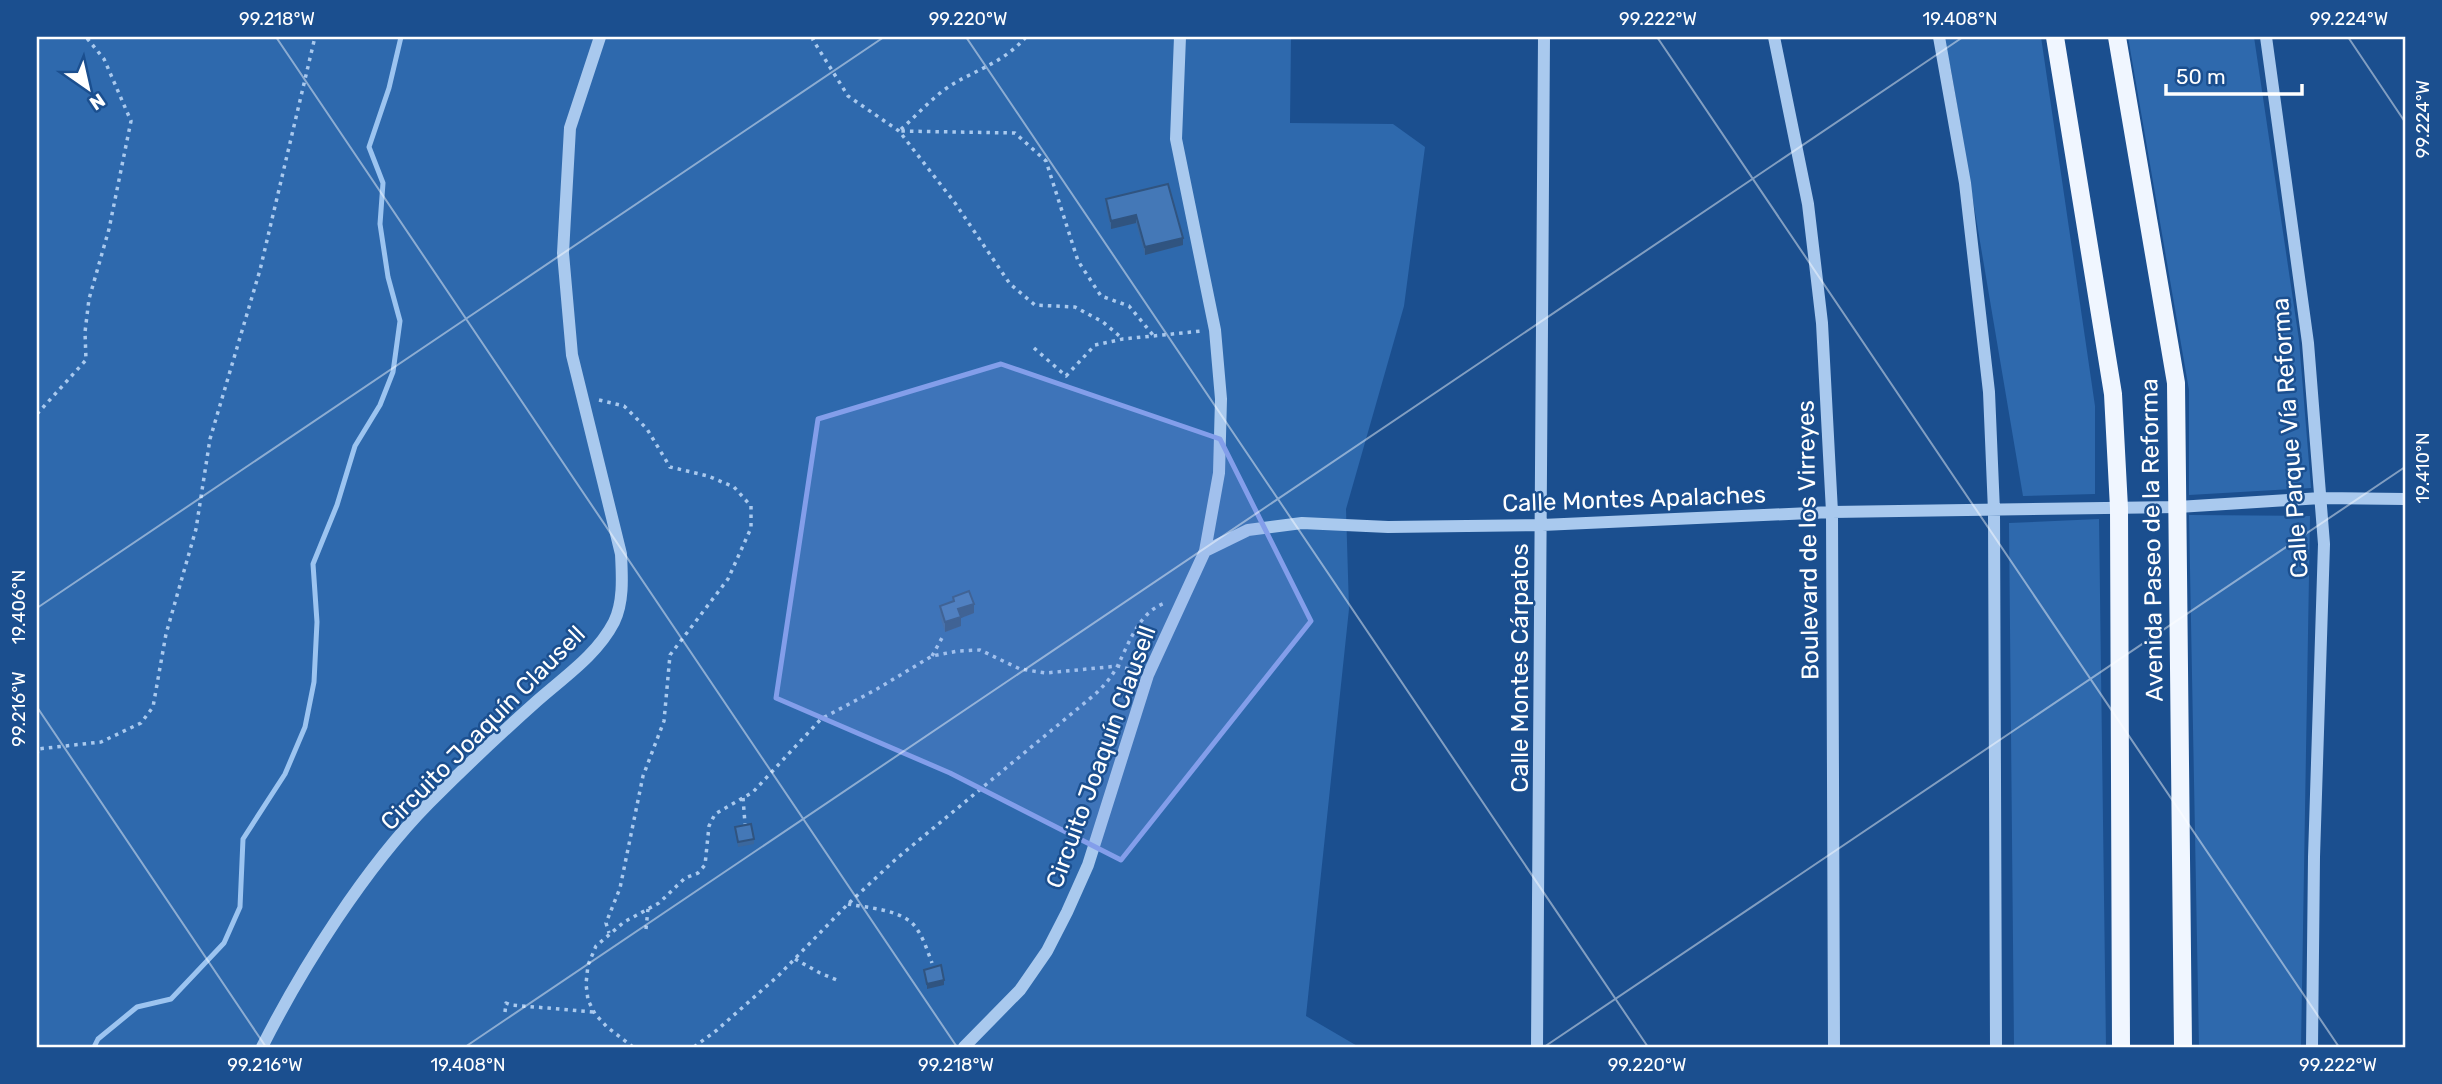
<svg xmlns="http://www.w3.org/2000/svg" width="2442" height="1084" font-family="Rubik,sans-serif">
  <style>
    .green { fill: #2e69ad }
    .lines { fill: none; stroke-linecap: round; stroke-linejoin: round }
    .stream { stroke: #9cc4f0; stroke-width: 5 }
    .path { stroke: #a9c9ee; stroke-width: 3.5; stroke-dasharray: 3.5 5; stroke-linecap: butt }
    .minor { stroke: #a9c9ee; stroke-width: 12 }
    .major { stroke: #f0f6ff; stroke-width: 18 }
    .wall { fill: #3a679d }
    .shaded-wall { fill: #305480 }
    .building { fill: #4478b7; stroke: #305480; stroke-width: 2 }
    .marked { fill: #839eea; fill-opacity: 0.2; stroke: #839eea; stroke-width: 5; stroke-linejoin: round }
    .ticks { fill: none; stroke: #fff; stroke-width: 2; stroke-opacity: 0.45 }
    .labels { text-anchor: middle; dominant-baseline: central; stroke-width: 5; stroke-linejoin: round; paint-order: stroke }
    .street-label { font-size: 24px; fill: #fff; stroke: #1b4f8f }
    .neatline { fill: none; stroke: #fff; stroke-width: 2.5 }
    .ticks-label { font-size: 18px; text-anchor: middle; fill: #fff }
  </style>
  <rect width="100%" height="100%" fill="#1b4f8f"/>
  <!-- green -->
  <path class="green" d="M 37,37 L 1291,37 L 1290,123 L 1393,124 L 1425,147 L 1404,306 L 1346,509 L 1349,609 L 1306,1016 L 1359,1047 L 37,1047 Z
    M 1943,37 L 2041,37 L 2095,406 L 2095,494 L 2023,496 L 1951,70 Z
    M 2128,37 L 2254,37 L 2299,340 L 2311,488 L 2189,495 L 2189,390 Z
    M 2189,515 L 2310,516 L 2301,1047 L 2199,1047 Z
    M 2099,519 L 2106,1047 L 2014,1047 L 2009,523 Z"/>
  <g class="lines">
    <!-- stream -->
    <path class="stream" d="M 94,1047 L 98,1039 L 137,1007 L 171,999 L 224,943 L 240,907 L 243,839 L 285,774 L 305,727 L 314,682 L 317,622 L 313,564 L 337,505 L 355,446 L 380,405 L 393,372 L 400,321 L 388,277 L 380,224 L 383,183 L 369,147 L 389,88 L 401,37"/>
    <!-- path -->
    <path class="path" d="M 813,37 L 813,40 L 848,96 L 899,131 L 955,203 L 1010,284 L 1035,305 L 1075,307 L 1103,322 L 1123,339
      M 1026,37 C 1000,66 972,70 944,90 C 928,102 914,118 899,131 L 1015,133 L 1046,161 L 1078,261 L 1101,296 L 1129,306 L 1153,335
      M 1034,348 L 1066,376 L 1095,345 L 1123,339 L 1202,331
      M 599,400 L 624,406 L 647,429 L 670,467 L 708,476 L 734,487 L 751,506 L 751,528 L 728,579 L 670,655 L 664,721 L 643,776 L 620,888 L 606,923 L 609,933
      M 37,414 L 86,360 L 85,332 L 89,299 L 109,229 L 131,121 L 104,59 L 86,37
      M 932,656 L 943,636
      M 37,755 L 38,749 L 101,742 L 141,723 L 153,707 L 166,634 L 196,529 L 210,439 L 260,270 L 315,37
      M 743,798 L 745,824
      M 848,904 C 868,908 896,909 912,923 C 922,933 927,950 932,963
      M 646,929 L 648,909
      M 795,959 L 820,973 L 837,980
      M 505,1012 L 506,1003 L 511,1005 L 594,1012
      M 633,1047 L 607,1027 L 595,1014 L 588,1000 L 586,984 L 588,965 L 596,946 L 624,922 L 659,903 L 685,878 L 698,873 L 705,865 L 709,826 L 715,814 L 753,792 L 821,719 L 877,689 L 932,656 L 958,651 L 980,650 L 1020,669 L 1046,673 L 1118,666 L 1136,671
      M 694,1047 L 717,1030 L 778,976 L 848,904 L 896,859 L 1093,696 C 1103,687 1112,677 1118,665 C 1129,643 1139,612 1165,603"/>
    <!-- minor -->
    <path class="minor" d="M 1774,37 L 1808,204 L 1822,323 L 1832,512 L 1834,1047
      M 1939,37 L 1965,183 L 1989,392 L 1994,511 L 1996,1047
      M 2266,37 L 2308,343 L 2324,544 L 2314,857 L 2312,1047
      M 1205,551 L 1248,530 L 1302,523 L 1388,527 L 1542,525 L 1832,512 L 2178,507 L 2321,498 L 2405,499
      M 262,1047 C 303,966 365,868 429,803 C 464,768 500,734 537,701 C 564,677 597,655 614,622 C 624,602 622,575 621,554 L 572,355 L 563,253 L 570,128 L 600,37
      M 964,1047 L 1020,990 L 1047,951 L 1067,912 L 1088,865 L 1148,675 L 1205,551 L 1219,473 L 1221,399 L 1215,330 L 1176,139 L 1180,37
      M 1537,1047 L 1544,37"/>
    <!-- major -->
    <path class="major" d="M 2055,37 L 2113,394 L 2119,508 L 2121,1047
      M 2117,37 L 2176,383 L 2183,1047"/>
  </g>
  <!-- wall -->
  <path class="wall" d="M 1168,184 L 1183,245 L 1145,255 L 1136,223 L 1111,229 L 1106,207 L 1106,199 Z
    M 953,597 L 974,613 L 961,618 L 961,626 L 945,632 L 940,616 L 940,606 L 953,602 Z
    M 735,827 L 754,839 L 754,844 L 738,847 Z"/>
  <!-- shaded-wall -->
  <path class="shaded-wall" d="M 1136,215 L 1136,223 L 1111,229 L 1111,221 Z
    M 1183,238 L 1183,245 L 1145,255 L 1145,247 Z
    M 974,604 L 974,613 L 961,618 L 961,626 L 945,632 L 945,622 L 958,609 Z
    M 944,980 L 944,985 L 927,989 L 927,984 Z"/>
  <!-- building -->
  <path class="building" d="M 1168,184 L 1183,238 L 1145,247 L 1136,215 L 1111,221 L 1106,199 Z
    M 969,591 L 974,604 L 958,609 L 961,617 L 945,622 L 940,606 L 954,601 L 953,597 Z
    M 751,824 L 754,839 L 738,842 L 735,827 Z
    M 941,965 L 944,980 L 927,984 L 924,970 Z"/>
  <!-- marked area -->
  <path class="marked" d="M 1001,364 L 1220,439 L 1311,621 L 1121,860 L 950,773 L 776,698 L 818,419 Z"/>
  <!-- ticks -->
  <path class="ticks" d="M 276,37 L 957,1047M 966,37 L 1648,1047M 1657,37 L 2339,1047M 2348,37 L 2405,122M 37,608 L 884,37M 37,707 L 266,1047M 465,1047 L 1963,37M 1544,1047 L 2405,467"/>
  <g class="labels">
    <!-- street labels -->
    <g class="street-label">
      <text transform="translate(2290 438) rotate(-94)">Calle Parque Vía Reforma</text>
      <text transform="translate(1634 499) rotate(-2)">Calle Montes Apalaches</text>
      <text transform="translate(1808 540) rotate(-91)">Boulevard de los Virreyes</text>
      <text transform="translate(2152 540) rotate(-91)">Avenida Paseo de la Reforma</text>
      <text transform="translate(1520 668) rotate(-90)">Calle Montes Cárpatos</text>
      <text transform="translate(483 728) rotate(-45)">Circuito Joaquín Clausell</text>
      <text transform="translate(1101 757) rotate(-70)">Circuito Joaquín Clausell</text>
    </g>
  </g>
  <!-- border -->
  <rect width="2442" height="1084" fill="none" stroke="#1b4f8f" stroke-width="77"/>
  <!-- north arrow -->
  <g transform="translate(88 88) rotate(146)" stroke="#1b4f8f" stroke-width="5" paint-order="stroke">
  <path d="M0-5L12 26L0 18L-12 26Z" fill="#ffffff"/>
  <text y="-10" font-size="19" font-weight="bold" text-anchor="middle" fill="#ffffff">N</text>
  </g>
  <!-- scale -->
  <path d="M2166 84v10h136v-10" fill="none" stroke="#ffffff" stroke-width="3.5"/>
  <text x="2176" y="84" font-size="21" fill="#ffffff" stroke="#1b4f8f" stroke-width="5" paint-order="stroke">50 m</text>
  <rect x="38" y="38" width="2366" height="1008" class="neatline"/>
  <g class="ticks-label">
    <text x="277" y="25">99.218°W</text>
    <text x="968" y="25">99.220°W</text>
    <text x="1658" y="25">99.222°W</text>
    <text x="1960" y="25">19.408°N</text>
    <text x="2349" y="25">99.224°W</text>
    <text transform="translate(2423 119) rotate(-90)" y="6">99.224°W</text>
    <text transform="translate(2423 468) rotate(-90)" y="6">19.410°N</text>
    <text transform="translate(19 607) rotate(-90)" y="6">19.406°N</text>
    <text transform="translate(19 709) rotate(-90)" y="6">99.216°W</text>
    <text x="265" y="1071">99.216°W</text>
    <text x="468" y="1071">19.408°N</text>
    <text x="956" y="1071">99.218°W</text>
    <text x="1647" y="1071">99.220°W</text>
    <text x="2338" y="1071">99.222°W</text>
  </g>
</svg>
